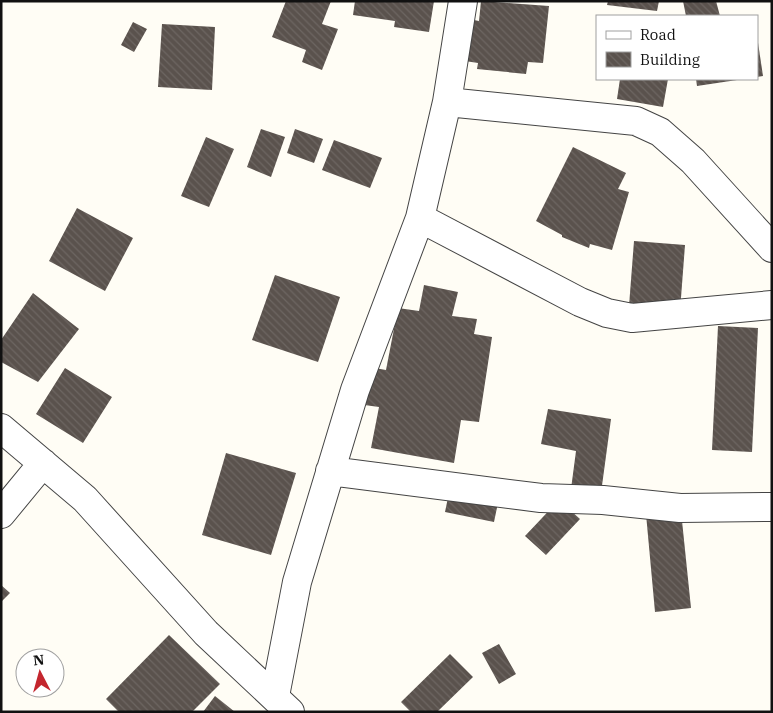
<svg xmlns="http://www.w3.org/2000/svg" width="773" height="713" font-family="'IBM Plex Serif',serif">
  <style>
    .building { fill: url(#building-back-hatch) }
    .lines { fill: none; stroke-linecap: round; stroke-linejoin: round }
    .minor-casing { stroke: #444; stroke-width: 30 }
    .minor { stroke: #fff; stroke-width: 28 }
  </style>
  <defs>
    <pattern id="building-back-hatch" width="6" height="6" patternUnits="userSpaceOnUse" patternTransform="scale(1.25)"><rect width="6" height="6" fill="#5a524d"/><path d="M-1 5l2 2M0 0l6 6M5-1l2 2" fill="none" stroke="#6d6662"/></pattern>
  </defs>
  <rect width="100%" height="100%" fill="#fffdf5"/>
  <!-- building -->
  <path class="building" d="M 286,1 L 331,1 L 322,24 L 338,29 L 322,70 L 302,62 L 306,50 L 272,37 Z
    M 355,1 L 434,1 L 429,32 L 394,27 L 395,21 L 353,15 Z
    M 481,1 L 549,6 L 543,63 L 528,62 L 526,74 L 477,69 L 478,63 L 465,61 L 469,19 L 479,21 Z
    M 608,1 L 659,1 L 657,11 L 607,5 Z
    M 683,1 L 716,1 L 720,16 L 686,16 Z
    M 133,22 L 147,29 L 134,52 L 121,45 Z
    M 162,24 L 215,27 L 212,90 L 158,87 Z
    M 757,36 L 763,76 L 757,77 Z
    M 620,79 L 668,79 L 663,107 L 617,99 Z
    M 696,79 L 737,79 L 737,80 L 697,86 Z
    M 261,129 L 285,137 L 271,177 L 247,167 Z
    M 295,129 L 323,139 L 314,163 L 287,153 Z
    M 206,137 L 234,149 L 209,207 L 181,196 Z
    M 334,140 L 382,158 L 370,188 L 322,170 Z
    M 573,147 L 626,173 L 618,189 L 629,192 L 612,250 L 590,244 L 589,248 L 562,237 L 562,235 L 536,221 Z
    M 77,208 L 133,238 L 105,291 L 49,261 Z
    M 634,241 L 685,245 L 680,311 L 629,306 Z
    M 275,275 L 340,297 L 318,362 L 252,340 Z
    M 424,285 L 458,292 L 452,316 L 477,319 L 474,334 L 492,337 L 479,422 L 461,420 L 454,463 L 371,448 L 379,407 L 357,404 L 363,366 L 386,370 L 398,308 L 419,311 Z
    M 33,293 L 79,329 L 38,382 L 1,362 L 1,340 Z
    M 718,326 L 758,328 L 752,452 L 712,450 Z
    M 65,368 L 112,397 L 83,443 L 36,414 Z
    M 548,409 L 611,419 L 601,493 L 571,489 L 576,451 L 541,444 Z
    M 226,453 L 296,473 L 271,555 L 202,535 Z
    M 450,488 L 499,498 L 494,522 L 445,512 Z
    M 559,500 L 580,519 L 546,555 L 525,536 Z
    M 681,511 L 691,608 L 655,612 L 646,514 Z
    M 1,585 L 10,593 L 1,602 Z
    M 169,635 L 220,684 L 192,712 L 119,712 L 106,699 Z
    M 499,644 L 516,674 L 499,684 L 482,653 Z
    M 450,654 L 473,677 L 437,712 L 411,712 L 401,702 Z
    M 215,696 L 235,712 L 203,712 Z"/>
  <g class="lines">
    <defs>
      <path id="minor" d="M 447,102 L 636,121 L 660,132 L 693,161 L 772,248
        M 420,218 L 580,302 L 607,313 L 632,318 L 772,305
        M 1,428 L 85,499 L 206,633 L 290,712
        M 330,471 L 541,498 L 603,500 L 680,508 L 772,507
        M 1,514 L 43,463
        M 275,696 L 297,582 L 355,390 L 420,218 L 447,102 L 463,1"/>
    </defs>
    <!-- minor casing -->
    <use href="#minor" class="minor-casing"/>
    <!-- minor -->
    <use href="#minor" class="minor"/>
  </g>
  <!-- border -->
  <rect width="773" height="713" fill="none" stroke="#111111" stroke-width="5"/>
  <!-- legend -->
  <rect x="596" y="15" width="162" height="65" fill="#ffffff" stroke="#a0a0a0"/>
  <rect x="606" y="31" width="25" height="8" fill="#ffffff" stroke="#a0a0a0"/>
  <text x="640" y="40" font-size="15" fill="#111111">Road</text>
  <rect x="606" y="52" width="25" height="15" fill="url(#building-back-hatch)" stroke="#a0a0a0"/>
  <text x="640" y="65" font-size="15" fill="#111111">Building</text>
  <!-- north arrow -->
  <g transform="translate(40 673) rotate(354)"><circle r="24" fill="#ffffff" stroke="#a0a0a0"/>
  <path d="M0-4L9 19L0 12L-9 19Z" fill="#c4262e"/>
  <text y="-8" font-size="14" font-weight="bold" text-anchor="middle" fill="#111111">N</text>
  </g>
</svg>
